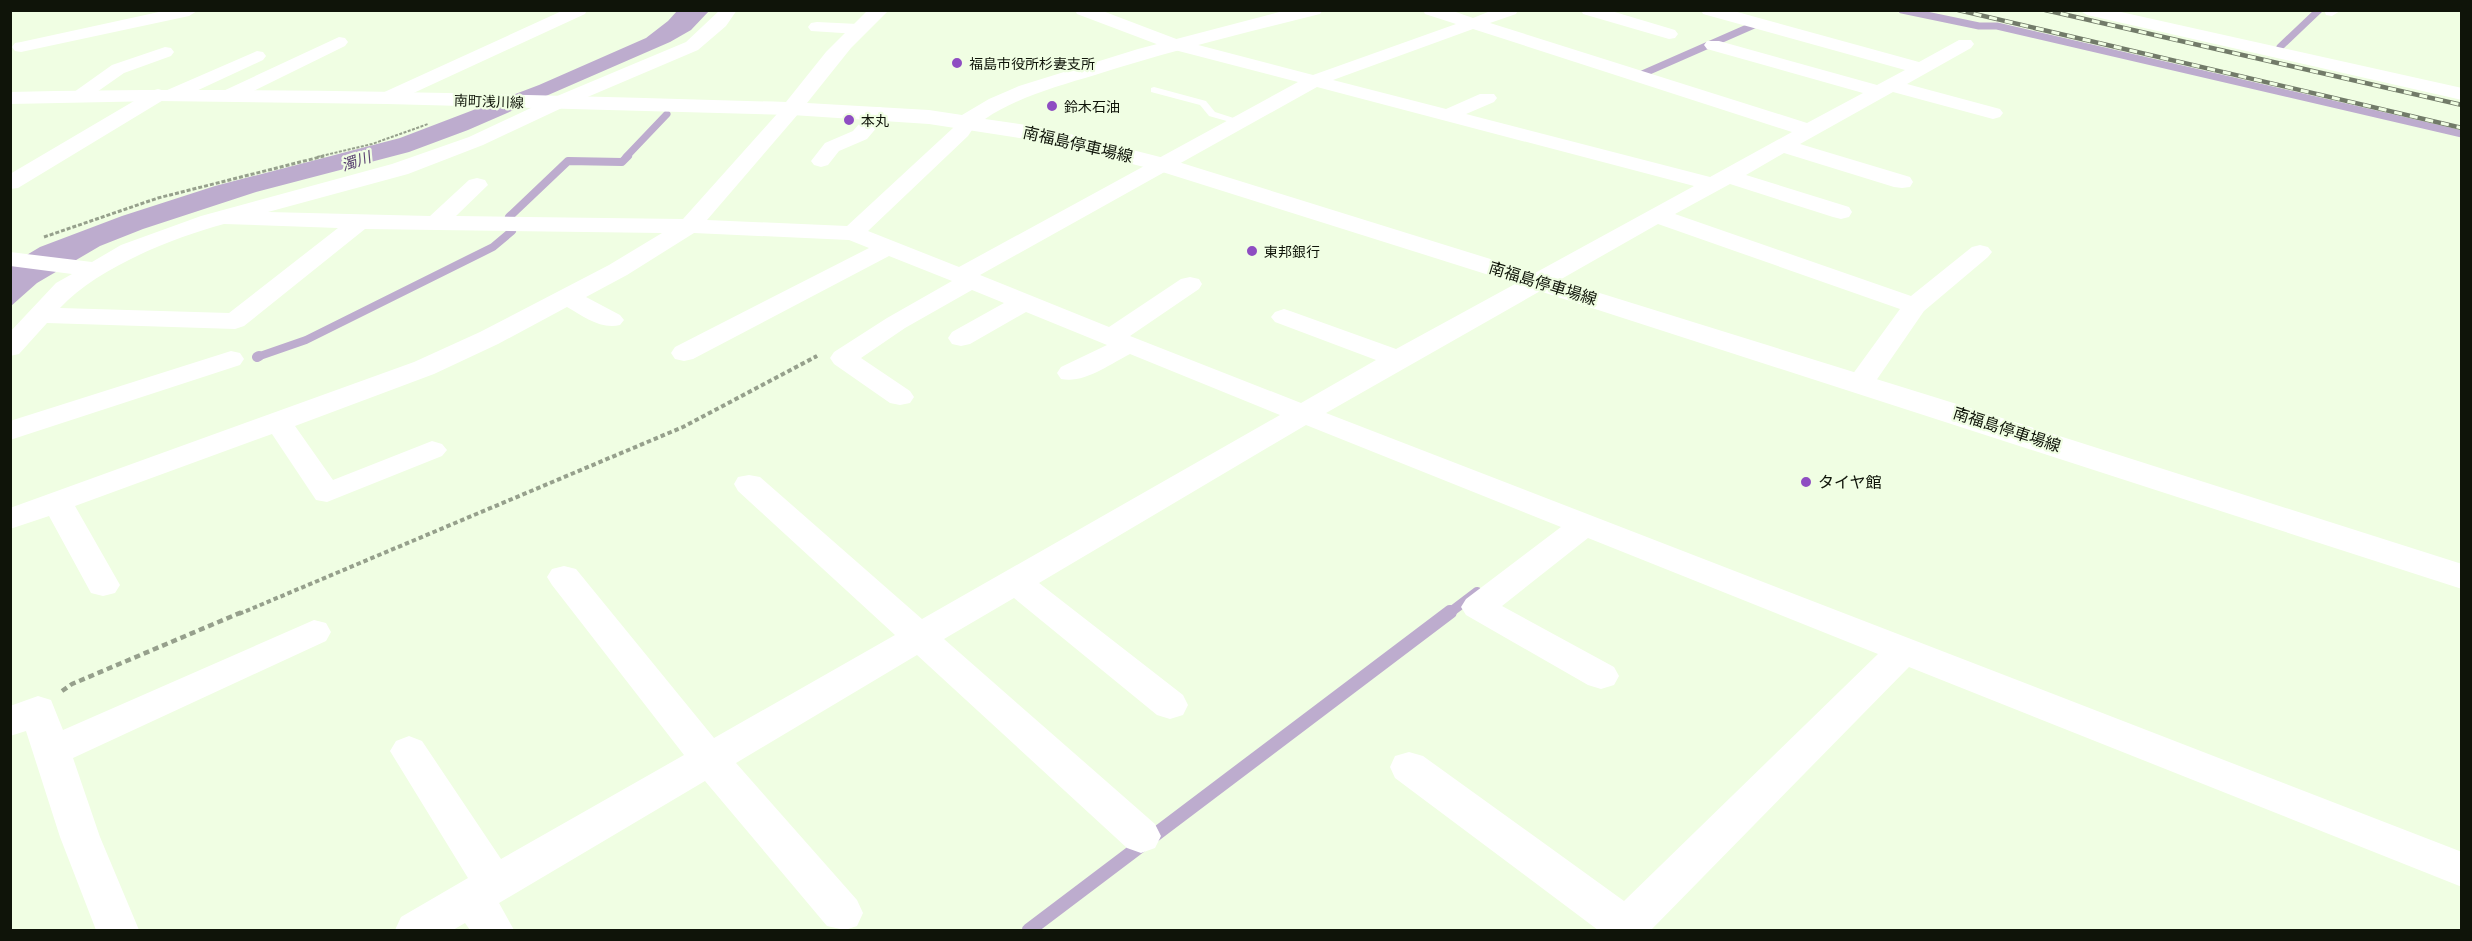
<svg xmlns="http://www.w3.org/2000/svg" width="2472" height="941" font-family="Manrope,'Noto Sans JP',sans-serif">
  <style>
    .water { fill: #bdacce }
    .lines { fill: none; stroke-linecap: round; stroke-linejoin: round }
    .stream-far3 { stroke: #bdacce; stroke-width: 7 }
    .stream-far2 { stroke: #bdacce; stroke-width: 8 }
    .stream-far1 { stroke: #bdacce; stroke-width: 10 }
    .stream { stroke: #bdacce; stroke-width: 14 }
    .path-far3 { stroke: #96a08c; stroke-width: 2; stroke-dasharray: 3 1.5; stroke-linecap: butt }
    .path-far2 { stroke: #96a08c; stroke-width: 3; stroke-dasharray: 4 2; stroke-linecap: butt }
    .path-far1 { stroke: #96a08c; stroke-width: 4; stroke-dasharray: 4.5 3; stroke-linecap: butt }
    .path { stroke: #96a08c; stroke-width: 4.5; stroke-dasharray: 6 4; stroke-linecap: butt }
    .lane { fill: #fff; fill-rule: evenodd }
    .street { fill: #fff; fill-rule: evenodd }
    .secondary { fill: #fff; fill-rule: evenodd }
    .rail-casing { stroke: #727b69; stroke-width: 4.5 }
    .rail { stroke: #f0fee3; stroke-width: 3; stroke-dasharray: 8; stroke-linecap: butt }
    .poi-dot { fill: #8e4dc2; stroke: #f0fee3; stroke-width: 2 }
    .labels { text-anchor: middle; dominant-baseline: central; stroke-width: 4.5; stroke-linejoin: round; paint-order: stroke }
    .far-poi-label { font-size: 14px; fill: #0f1409; stroke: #f0fee3; text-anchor: start }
    .far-street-label { font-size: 14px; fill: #0f1409; stroke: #f0fee3 }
    .far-water-label { font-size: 15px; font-style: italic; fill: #5a4171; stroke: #f0fee3 }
    .street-label { font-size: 16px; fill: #0f1409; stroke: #f0fee3 }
    .poi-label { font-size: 16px; fill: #0f1409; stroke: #f0fee3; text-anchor: start }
  </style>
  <rect width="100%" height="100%" fill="#f0fee3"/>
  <!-- water -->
  <path class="water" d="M 677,11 L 709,11 L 691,30 L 670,42 L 468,130 L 409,152 L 256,192 L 143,229 L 100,246 L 37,283 L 11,306 L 10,265 L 40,247 L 122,216 L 215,186 L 400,138 L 539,85 L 646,38 L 668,21 Z"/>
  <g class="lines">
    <!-- stream-far3 -->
    <path class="stream-far3" d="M 1902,10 L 1979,26 L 1997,26 L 2462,134
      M 2280,47 L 2319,10
      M 1640,75 L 1754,25
      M 626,157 L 667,114"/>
    <!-- stream-far2 -->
    <path class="stream-far2" d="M 509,217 L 568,161 L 622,162 L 628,156
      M 257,357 L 306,340 L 493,247 L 512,231"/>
    <!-- stream-far1 -->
    <path class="stream-far1" d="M 257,357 L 259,356
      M 1448,614 L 1477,592"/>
    <!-- stream -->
    <path class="stream" d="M 1029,930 L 1450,612"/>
    <!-- path-far3 -->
    <path class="path-far3" d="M 317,157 L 372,144 L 428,124"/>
    <!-- path-far2 -->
    <path class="path-far2" d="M 44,237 L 158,198 L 324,156
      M 814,358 L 817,356"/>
    <!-- path-far1 -->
    <path class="path-far1" d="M 239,614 L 683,427 L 817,356"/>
    <!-- path -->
    <path class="path" d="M 62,691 L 72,684 L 242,612"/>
    <!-- lane -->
    <path class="lane" d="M 1154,87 L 1206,101 L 1215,112 L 1246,122 L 1241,125 L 1209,116 L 1200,105 L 1151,92 L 1151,88 Z"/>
    <!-- street -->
    <path class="street" d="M 168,10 L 197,11 L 189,16 L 21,52 L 15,51 L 12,47 L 15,43 L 21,42 Z
      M 564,10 L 587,10 L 585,14 L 394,102 L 380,102 L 377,98 L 380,94 Z
      M 720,10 L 737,10 L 726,26 L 698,50 L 564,107 L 483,145 L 408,174 L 268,212 L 430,216 L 469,180 L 477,178 L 485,180 L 488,185 L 456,216 L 683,219 L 785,105 L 799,105 L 802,109 L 799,113 L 707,220 L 847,226 L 953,128 L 961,117 L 975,117 L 978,121 L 968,136 L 868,231 L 959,267 L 1298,82 L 1167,48 L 1077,14 L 1075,10 L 1100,10 L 1179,40 L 1313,75 L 1456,24 L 1425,14 L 1423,10 L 1450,10 L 1473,18 L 1493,10 L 1518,10 L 1516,14 L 1490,23 L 1807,123 L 1863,93 L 1707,49 L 1704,45 L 1707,41 L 1719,41 L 1877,85 L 1905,70 L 1703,14 L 1701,10 L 1730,10 L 1919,62 L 1959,40 L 1971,40 L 1974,44 L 1971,48 L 1907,84 L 2000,109 L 2003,113 L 2000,117 L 1993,119 L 1893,92 L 1800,144 L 1910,177 L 1913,182 L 1910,187 L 1902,188 L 1894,187 L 1784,153 L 1746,175 L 1849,207 L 1852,212 L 1849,217 L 1841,219 L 1833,217 L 1730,184 L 1675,214 L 1911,296 L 1972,247 L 1980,245 L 1988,247 L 1992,252 L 1988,257 L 1924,311 L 1871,388 L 1861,390 L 1851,388 L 1847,382 L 1900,309 L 1658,224 L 1326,413 L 2462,852 L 2462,887 L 1909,667 L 1651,930 L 1598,930 L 1395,778 L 1390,767 L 1395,756 L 1409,752 L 1423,756 L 1624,901 L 1878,654 L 1588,538 L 1502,606 L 1614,667 L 1619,676 L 1614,685 L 1601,689 L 1588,685 L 1466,615 L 1461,607 L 1466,599 L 1561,527 L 1306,425 L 1039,583 L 1183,695 L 1188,705 L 1183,715 L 1170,719 L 1157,715 L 1014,598 L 944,639 L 1155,824 L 1161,836 L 1155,848 L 1141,853 L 1127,848 L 917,655 L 736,763 L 857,900 L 863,913 L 857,926 L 845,930 L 827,926 L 705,781 L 499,903 L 514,930 L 470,930 L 465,923 L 453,930 L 395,930 L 401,917 L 468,878 L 390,751 L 396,741 L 409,736 L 422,741 L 501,859 L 684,755 L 552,585 L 547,577 L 552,569 L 564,566 L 576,569 L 714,738 L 895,635 L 738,491 L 734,484 L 738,477 L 749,475 L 760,477 L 922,619 L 1280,415 L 1130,354 C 1110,364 1084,384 1061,379 L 1057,373 L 1061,367 L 1107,345 L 1026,312 L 970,344 L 961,346 L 952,344 L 948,338 L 952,332 L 1004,303 L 972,290 L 905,328 L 861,358 L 910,391 L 914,397 L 910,403 L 900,405 L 890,403 L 834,364 L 830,358 L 834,352 L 887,318 L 952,281 L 889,256 L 693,359 L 684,361 L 675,359 L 671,353 L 675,347 L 869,248 L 849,240 L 694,233 L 627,275 L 586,297 L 620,315 L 624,320 L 620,325 C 601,330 583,316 567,307 L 498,344 L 434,374 L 295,426 L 333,480 L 432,441 L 442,444 L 447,450 L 442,456 L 327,502 L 316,500 L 272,434 L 75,506 L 120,585 L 115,593 L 103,596 L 91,593 L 49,516 L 10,529 L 10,508 L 414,362 L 480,332 L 609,265 L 662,233 L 365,229 L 244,326 L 235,329 L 47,323 L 19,354 L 10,356 L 10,332 L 56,283 L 72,274 L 10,266 L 10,252 L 92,262 L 121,245 L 201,216 L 392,164 L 469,137 L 550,99 L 686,42 ZM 1473,29 L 1792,132 L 1710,177 L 1466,114 L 1494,102 L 1497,98 L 1494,94 L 1480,94 L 1446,109 L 1333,80 ZM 1317,87 L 1694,186 L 1396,349 L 1293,312 L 1284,309 L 1275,312 L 1271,317 L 1275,322 L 1376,360 L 1301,403 L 1130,336 L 1199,289 L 1202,284 L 1199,279 L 1190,277 L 1181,279 L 1109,327 L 980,275 ZM 224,224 L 338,228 L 229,313 L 60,308 C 97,268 172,238 224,224 Z
      M 1581,10 L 1608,10 L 1675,30 L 1678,34 L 1675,38 L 1669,39 L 1583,14 Z
      M 2079,10 L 2112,10 L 2462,88 L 2462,100 L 2087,15 Z
      M 2324,10 L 2340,10 L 2340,11 L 2332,16 L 2326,15 Z
      M 817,22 L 858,24 L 864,25 L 867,29 L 864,33 L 858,34 L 811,31 L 808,27 L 811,23 Z
      M 339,37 L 345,38 L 348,42 L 345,46 L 235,100 L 221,100 L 218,96 L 221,92 Z
      M 165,47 L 171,48 L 174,52 L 171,56 L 124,73 L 84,101 L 70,101 L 67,97 L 112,65 Z
      M 257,51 L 263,52 L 266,56 L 263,60 L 179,99 L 172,101 L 165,99 L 18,188 L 10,189 L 10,174 L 151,91 L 158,89 L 165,91 Z
      M 879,107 L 886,109 L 889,113 L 867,139 L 839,151 L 828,165 L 821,167 L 814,165 L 811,161 L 825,143 L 853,131 L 872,109 Z
      M 231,351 L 240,353 L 244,359 L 240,365 L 10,440 L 10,421 Z
      M 314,620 L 326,623 L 331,632 L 326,641 L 73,758 L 100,837 L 139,930 L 96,930 L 60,837 L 26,731 L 10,736 L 10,706 L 38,696 L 51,700 L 63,730 Z"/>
    <!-- secondary -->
    <path class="secondary" d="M 868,10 L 889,10 L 851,48 L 807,103 L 929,110 L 962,115 L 989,99 L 1019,86 L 1138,49 L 1287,10 L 1323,10 L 1320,14 C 1245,33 1170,51 1095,75 C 1058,86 1018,97 985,119 L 1046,128 L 1172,160 L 2069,439 L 2462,564 L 2462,589 L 1527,287 L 1156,170 L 1045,142 L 929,124 L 792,115 L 387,104 L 158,101 L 10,104 L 10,92 C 269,86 527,95 786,102 L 826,52 Z"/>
    <defs>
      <path id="rail" d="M 1958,10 L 2462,128
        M 2045,10 L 2462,105"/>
    </defs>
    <!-- rail casing -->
    <use href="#rail" class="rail-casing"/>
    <!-- rail -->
    <use href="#rail" class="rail"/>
  </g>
  <!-- markers -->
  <g class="poi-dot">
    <circle cx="957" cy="63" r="6"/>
    <circle cx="1052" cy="106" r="6"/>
    <circle cx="849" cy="120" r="6"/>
    <circle cx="1252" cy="251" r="6"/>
    <circle cx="1806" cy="482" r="6"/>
  </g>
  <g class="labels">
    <!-- far-poi labels -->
    <g class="far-poi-label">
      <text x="969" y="63">福島市役所杉妻支所</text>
      <text x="1064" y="106">鈴木石油</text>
      <text x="861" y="120">本丸</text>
      <text x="1264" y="251">東邦銀行</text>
    </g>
    <!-- far-street labels -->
    <g class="far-street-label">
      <text transform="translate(489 101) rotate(2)">南町浅川線</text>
    </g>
    <!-- far-water labels -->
    <g class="far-water-label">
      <text transform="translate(356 161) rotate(-19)">濁川</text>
    </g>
    <!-- street labels -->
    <g class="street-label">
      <text transform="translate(1078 144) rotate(13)">南福島停車場線</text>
      <text transform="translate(1543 283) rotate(17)">南福島停車場線</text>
      <text transform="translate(2007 429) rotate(18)">南福島停車場線</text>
    </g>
    <!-- poi labels -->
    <g class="poi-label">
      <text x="1818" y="482">タイヤ館</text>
    </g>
  </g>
  <!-- border -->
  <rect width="2472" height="941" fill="none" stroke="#0f1409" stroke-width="24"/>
</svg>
